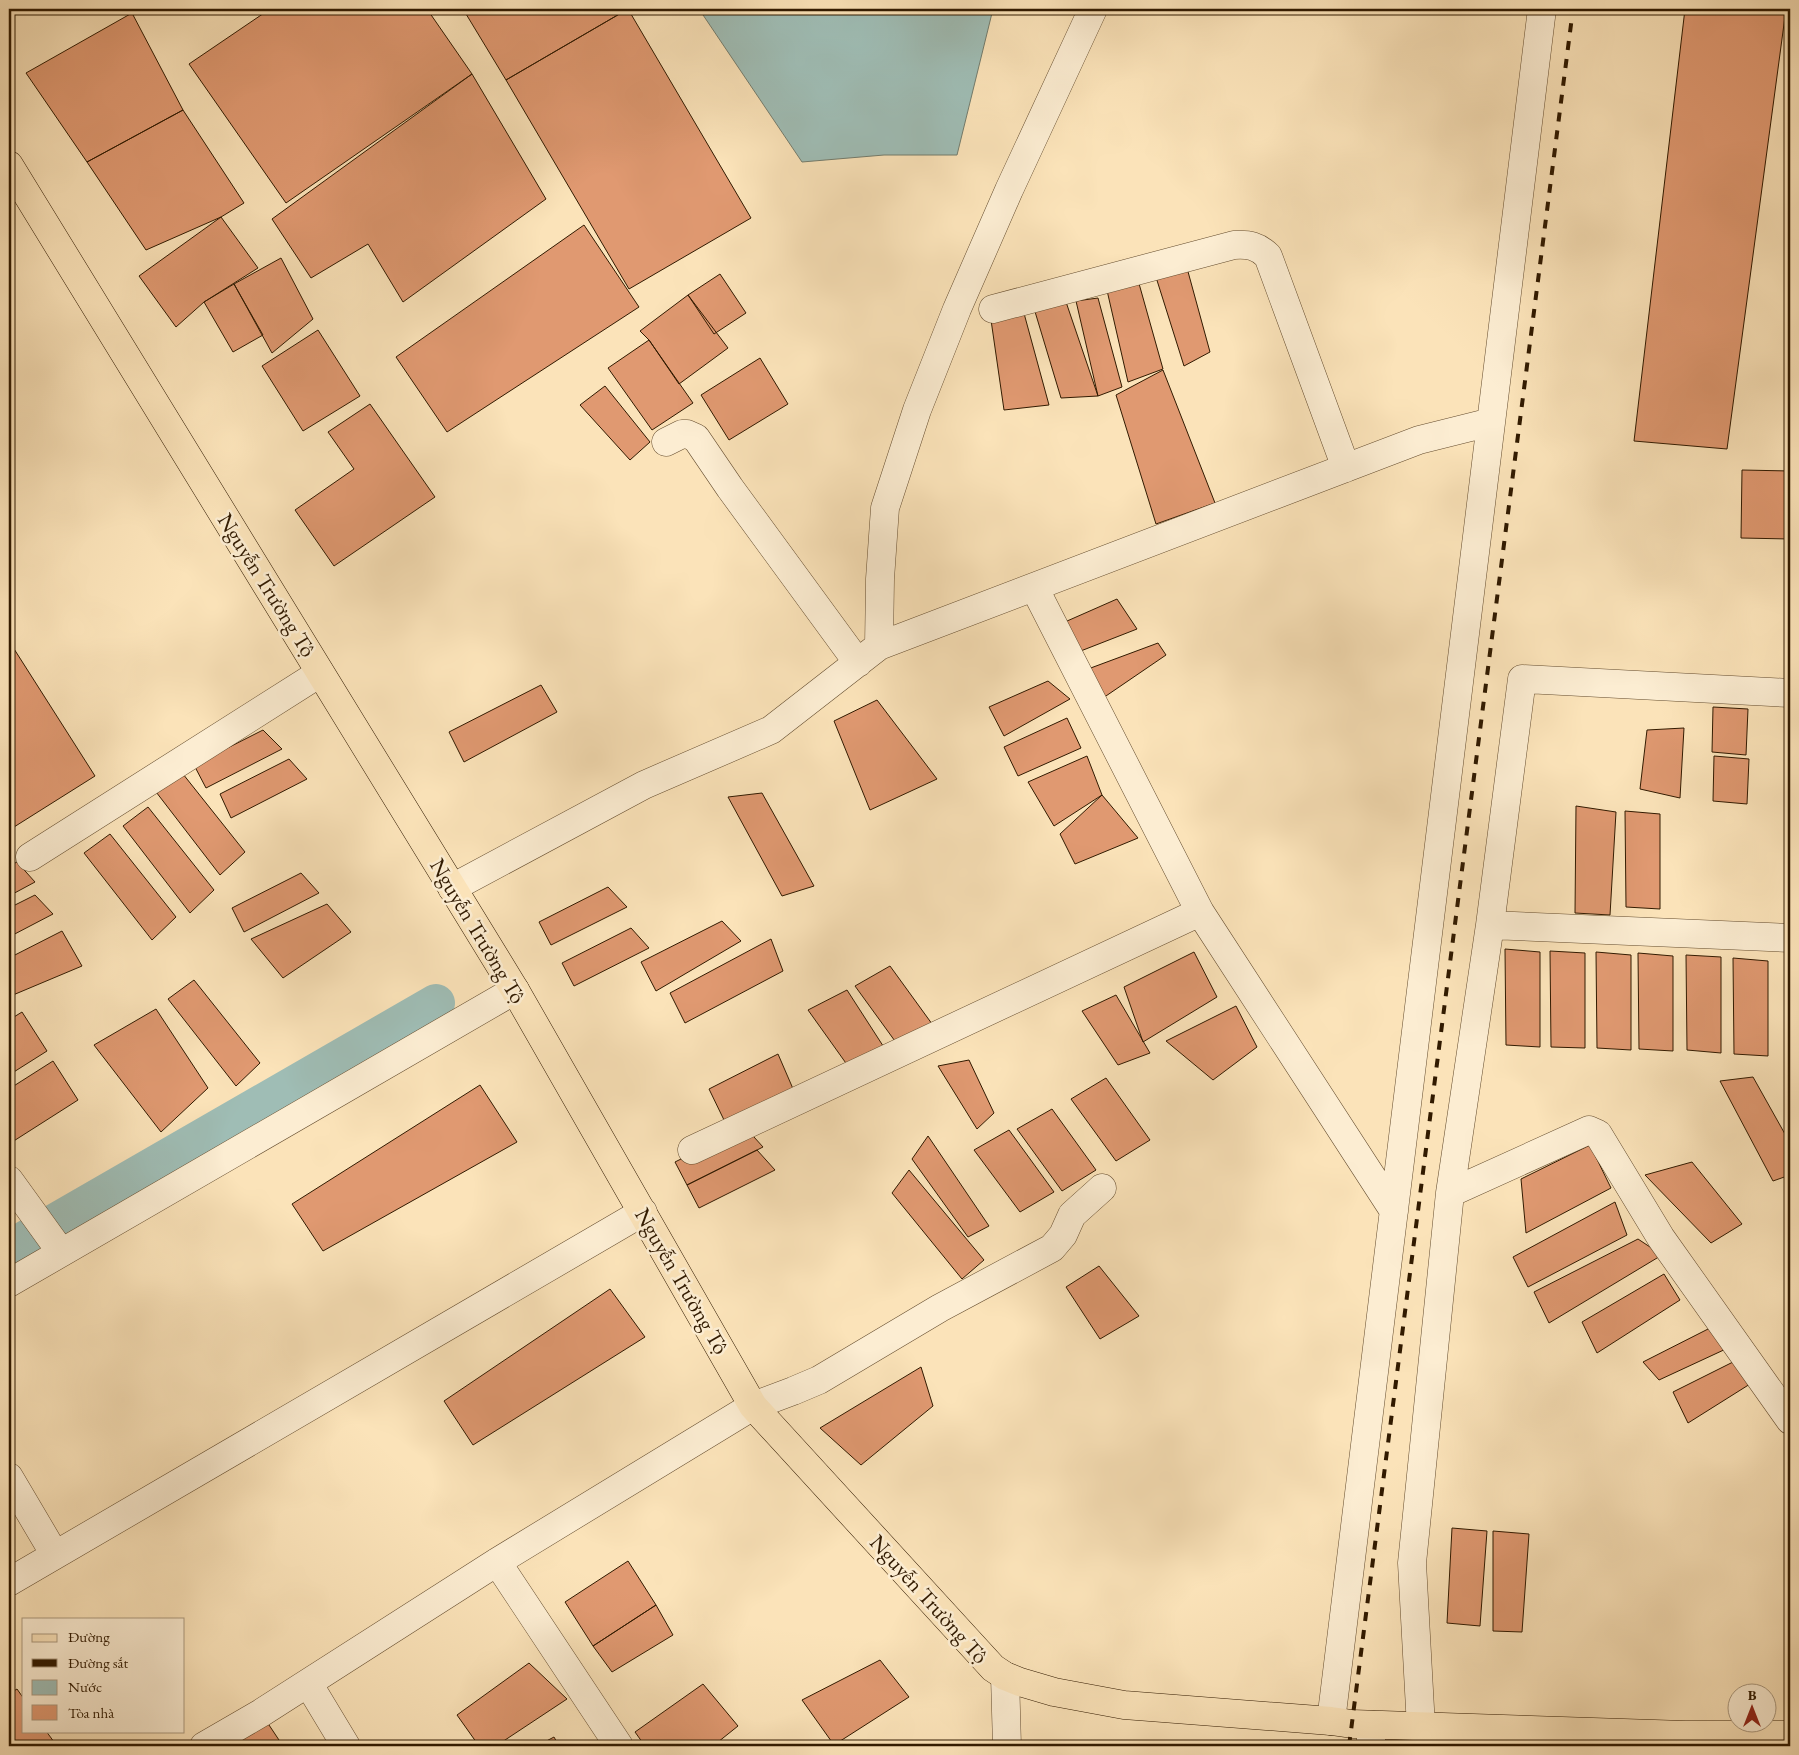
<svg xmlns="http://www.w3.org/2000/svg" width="1799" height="1755" font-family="'EB Garamond',serif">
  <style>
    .water { fill: #9fbdb5; stroke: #737c6d }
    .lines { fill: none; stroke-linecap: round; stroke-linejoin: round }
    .canal { stroke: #9fbdb5; stroke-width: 38 }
    .building { fill: #e09971; stroke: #311a00 }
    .minor-casing { stroke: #644c2e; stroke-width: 29 }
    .major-casing { stroke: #311a00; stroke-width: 29 }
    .minor { stroke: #fcedd2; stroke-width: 28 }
    .major { stroke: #fbe3b9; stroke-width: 28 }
    .rail { stroke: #311a00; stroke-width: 4; stroke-dasharray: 9 9; stroke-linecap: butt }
    .labels { text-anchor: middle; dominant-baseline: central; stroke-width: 5; stroke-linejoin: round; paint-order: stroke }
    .street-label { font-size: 22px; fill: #311a00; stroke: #fcedd2 }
  </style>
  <rect width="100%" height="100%" fill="#fbe3b9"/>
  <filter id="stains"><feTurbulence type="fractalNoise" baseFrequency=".004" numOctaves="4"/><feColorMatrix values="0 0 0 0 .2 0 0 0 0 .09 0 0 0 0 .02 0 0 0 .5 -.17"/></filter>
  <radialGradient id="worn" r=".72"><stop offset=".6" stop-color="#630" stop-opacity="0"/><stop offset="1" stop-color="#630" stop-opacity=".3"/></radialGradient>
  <!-- water -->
  <path class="water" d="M 699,9 L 993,9 L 957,155 L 884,155 L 802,162 Z"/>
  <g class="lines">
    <!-- canal -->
    <path class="canal" d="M 9,1249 L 436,1003"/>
  </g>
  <!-- building -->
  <path class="building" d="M 270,9 L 427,9 L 472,74 L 286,203 L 189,64 Z
    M 463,9 L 628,9 L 506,80 Z
    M 628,9 L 751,218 L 629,289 L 506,80 Z
    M 1685,9 L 1786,9 L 1727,449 L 1634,441 Z
    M 132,13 L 183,110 L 87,162 L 26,73 Z
    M 472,74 L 546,199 L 403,302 L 368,244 L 311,278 L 272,219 Z
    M 183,110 L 244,203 L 221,217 L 146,250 L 87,162 Z
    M 221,217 L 258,268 L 204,302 L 176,327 L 139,276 Z
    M 584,225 L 639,307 L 447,432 L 396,357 Z
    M 281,258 L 313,319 L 272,353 L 234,284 Z
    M 1187,268 L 1210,352 L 1184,366 L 1155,274 Z
    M 720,274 L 746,313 L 714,334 L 688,295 Z
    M 1138,280 L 1163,369 L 1128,382 L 1106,286 Z
    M 234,284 L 263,335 L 233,352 L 204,302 Z
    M 688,295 L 728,348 L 679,384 L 649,340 L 640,331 Z
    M 1098,298 L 1122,387 L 1098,396 L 1076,301 Z
    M 1065,299 L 1098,396 L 1061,398 L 1033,305 Z
    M 1022,306 L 1049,405 L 1004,410 L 990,313 Z
    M 318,330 L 360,396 L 303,431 L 262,366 Z
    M 649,340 L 693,403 L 652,430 L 608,368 Z
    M 760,358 L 788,404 L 729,440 L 701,395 Z
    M 1163,370 L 1215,503 L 1156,524 L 1116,395 Z
    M 605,386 L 650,442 L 630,460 L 580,405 Z
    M 370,404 L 435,497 L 334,566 L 295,510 L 354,469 L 328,432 Z
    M 1742,470 L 1790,471 L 1790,539 L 1741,538 Z
    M 1117,599 L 1137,629 L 1073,654 L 1058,625 Z
    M 9,641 L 95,776 L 14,827 L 9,818 Z
    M 1158,643 L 1166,655 L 1103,698 L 1088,669 Z
    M 1048,681 L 1070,699 L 1004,736 L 989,707 Z
    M 541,685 L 557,712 L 464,762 L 449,732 Z
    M 877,700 L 937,779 L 870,810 L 834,721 Z
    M 1713,707 L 1748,709 L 1746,755 L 1712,752 Z
    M 1067,718 L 1081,748 L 1018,776 L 1004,747 Z
    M 1684,728 L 1680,798 L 1640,789 L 1647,730 Z
    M 263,730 L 282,749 L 206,788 L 194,765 Z
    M 1087,756 L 1102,795 L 1054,826 L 1028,782 Z
    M 1714,756 L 1749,759 L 1747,804 L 1713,801 Z
    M 289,759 L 307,779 L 231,818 L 220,794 Z
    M 179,769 L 245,852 L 220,875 L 153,788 Z
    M 762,793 L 814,886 L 782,896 L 728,797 Z
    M 1102,795 L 1138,838 L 1075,864 L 1060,834 Z
    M 1576,806 L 1616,812 L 1610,915 L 1575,913 Z
    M 148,807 L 214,890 L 190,913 L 123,826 Z
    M 1625,811 L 1660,814 L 1660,909 L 1626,907 Z
    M 110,834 L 176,917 L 152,940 L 84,853 Z
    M 17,862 L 35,882 L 9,896 L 9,866 Z
    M 301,873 L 319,893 L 244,932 L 232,908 Z
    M 608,887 L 627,907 L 551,945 L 539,922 Z
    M 35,895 L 53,914 L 9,937 L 9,908 Z
    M 327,904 L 351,932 L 283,978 L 251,939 Z
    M 722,921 L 741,941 L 656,991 L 641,962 Z
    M 631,928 L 649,948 L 574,986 L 562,963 Z
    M 62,931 L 82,966 L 13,995 L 9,990 L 9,958 Z
    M 771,939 L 783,971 L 685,1023 L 670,993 Z
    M 1505,949 L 1540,952 L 1540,1047 L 1506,1045 Z
    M 1550,951 L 1585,953 L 1585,1048 L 1551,1047 Z
    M 1194,952 L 1217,997 L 1143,1042 L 1124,987 Z
    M 1596,952 L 1631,955 L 1631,1050 L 1597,1048 Z
    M 1638,953 L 1673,956 L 1673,1051 L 1639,1049 Z
    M 1686,955 L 1721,957 L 1721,1053 L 1687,1050 Z
    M 1733,958 L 1768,961 L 1768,1056 L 1734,1054 Z
    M 890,966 L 935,1028 L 900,1048 L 855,986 Z
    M 194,980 L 260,1063 L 236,1086 L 168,999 Z
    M 847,990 L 887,1052 L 853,1073 L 808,1010 Z
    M 1116,995 L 1150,1053 L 1118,1065 L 1082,1011 Z
    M 1236,1006 L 1257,1047 L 1213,1080 L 1166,1041 Z
    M 156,1009 L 208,1088 L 161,1132 L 94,1045 Z
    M 22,1012 L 47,1051 L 9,1075 L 9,1020 Z
    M 778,1054 L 797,1098 L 724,1120 L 709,1089 Z
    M 969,1060 L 994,1113 L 977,1129 L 938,1066 Z
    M 53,1061 L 78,1100 L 9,1144 L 9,1089 Z
    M 1753,1077 L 1790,1143 L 1790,1175 L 1773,1181 L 1720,1081 Z
    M 1106,1078 L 1150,1140 L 1116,1161 L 1071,1099 Z
    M 480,1085 L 517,1142 L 323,1251 L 292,1204 Z
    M 1052,1109 L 1096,1170 L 1062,1191 L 1017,1129 Z
    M 745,1127 L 763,1147 L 687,1185 L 675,1162 Z
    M 1009,1130 L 1054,1192 L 1020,1212 L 974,1150 Z
    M 928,1136 L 989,1226 L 968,1237 L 912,1159 Z
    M 1590,1145 L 1611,1188 L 1526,1233 L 1521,1179 Z
    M 757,1150 L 775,1170 L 699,1208 L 687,1185 Z
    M 1692,1162 L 1742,1224 L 1711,1243 L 1645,1175 Z
    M 909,1170 L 984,1260 L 962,1279 L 892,1193 Z
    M 1615,1202 L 1627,1235 L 1528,1287 L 1513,1257 Z
    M 1638,1239 L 1662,1255 L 1549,1323 L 1534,1292 Z
    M 1099,1266 L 1139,1316 L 1100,1339 L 1066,1287 Z
    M 1664,1274 L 1680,1300 L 1597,1353 L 1582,1322 Z
    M 610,1289 L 645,1337 L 473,1445 L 444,1401 Z
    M 1712,1327 L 1728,1348 L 1659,1380 L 1643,1362 Z
    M 1743,1357 L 1758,1379 L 1688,1423 L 1673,1392 Z
    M 921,1367 L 933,1406 L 861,1465 L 820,1428 Z
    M 1452,1528 L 1487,1531 L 1480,1626 L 1447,1623 Z
    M 1493,1531 L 1529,1534 L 1522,1632 L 1493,1631 Z
    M 628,1561 L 656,1605 L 593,1646 L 565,1602 Z
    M 656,1605 L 673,1635 L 612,1672 L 593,1646 Z
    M 880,1660 L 909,1697 L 834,1745 L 802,1700 Z
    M 529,1663 L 567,1699 L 496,1746 L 479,1746 L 457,1715 Z
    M 703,1684 L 738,1726 L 713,1746 L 645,1746 L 635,1732 Z
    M 17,1689 L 24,1699 L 24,1731 L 46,1731 L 57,1746 L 9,1746 L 9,1694 Z
    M 261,1713 L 283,1746 L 209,1746 Z
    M 554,1737 L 559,1746 L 537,1746 Z"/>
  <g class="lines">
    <defs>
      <path id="minor" d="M 993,309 L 1234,245 C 1249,244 1258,246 1268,256 L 1346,468
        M 666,442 L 682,434 L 687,434 L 696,438 L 730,488 L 858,663
        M 1034,587 L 1200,912 L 1394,1211
        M 879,646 L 880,579 L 885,508 L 917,410 L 957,309 L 1009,190 L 1093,9
        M 30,857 L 320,673
        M 452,888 L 644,785 L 771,730 L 879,646 L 1419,440 L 1491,422
        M 1490,925 L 1790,938
        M 692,1150 L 1200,912
        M 9,1180 L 61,1252
        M 1450,1193 L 1589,1130 L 1598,1134 L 1661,1238 L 1790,1420
        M 9,1283 L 515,990
        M 9,1477 L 55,1555
        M 497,1562 L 619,1746
        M 9,1582 L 643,1212
        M 1005,1676 L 1007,1746
        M 308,1683 L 346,1746
        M 1331,1721 L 1542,9
        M 1421,1727 L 1412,1563 L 1450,1193 L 1490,925 L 1522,679 L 1790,693
        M 204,1746 L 261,1713 L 497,1562 L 753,1406 L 793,1391 L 819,1380 L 940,1308 L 1052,1248 L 1063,1235 L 1072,1215 L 1102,1188
        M 1370,1746 L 1373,1725"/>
      <path id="major" d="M 9,165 L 515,990 L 753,1406 L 993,1668 L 1005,1676 L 1020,1682 L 1054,1692 L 1124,1705 L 1331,1721 L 1352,1724 L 1685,1735 L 1790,1735"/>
    </defs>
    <!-- minor casing -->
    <use href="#minor" class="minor-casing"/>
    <!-- major casing -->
    <use href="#major" class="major-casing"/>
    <!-- minor -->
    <use href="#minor" class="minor"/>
    <!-- major -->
    <use href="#major" class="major"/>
    <!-- rail -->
    <path class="rail" d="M 1349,1746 L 1573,9"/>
  </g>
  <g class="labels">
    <!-- street labels -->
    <g class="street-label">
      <text transform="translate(267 585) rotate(58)">Nguyễn Trường Tộ</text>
      <text transform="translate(478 931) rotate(59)">Nguyễn Trường Tộ</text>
      <text transform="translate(682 1281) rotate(60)">Nguyễn Trường Tộ</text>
      <text transform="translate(929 1599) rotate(48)">Nguyễn Trường Tộ</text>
    </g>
  </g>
  <!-- margin -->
  <rect width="1799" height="1755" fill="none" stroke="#fbe3b9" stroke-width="30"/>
  <rect x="10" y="10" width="1779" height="1735" fill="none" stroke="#311a00" stroke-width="2.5"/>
  <rect x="15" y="15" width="1769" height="1725" fill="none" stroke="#311a00"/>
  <!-- legend -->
  <rect x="22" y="1618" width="162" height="115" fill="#fcedd2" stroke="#ab997e"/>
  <rect x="32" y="1634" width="25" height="8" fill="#fbe3b9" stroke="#ab997e"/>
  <text x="68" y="1642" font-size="15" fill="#311a00">Đường</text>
  <rect x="32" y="1659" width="25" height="8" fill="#311a00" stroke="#ab997e"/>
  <text x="68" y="1668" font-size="15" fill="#311a00">Đường sắt</text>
  <rect x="32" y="1680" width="25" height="15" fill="#9fbdb5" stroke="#ab997e"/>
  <text x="68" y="1692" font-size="15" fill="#311a00">Nước</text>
  <rect x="32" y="1705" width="25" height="15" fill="#e09971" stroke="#ab997e"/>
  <text x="68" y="1718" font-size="15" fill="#311a00">Tòa nhà</text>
  <!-- north arrow -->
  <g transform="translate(1752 1708)"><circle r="24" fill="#fcedd2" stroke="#ab997e"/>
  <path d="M0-4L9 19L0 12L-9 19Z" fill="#8f2418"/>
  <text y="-8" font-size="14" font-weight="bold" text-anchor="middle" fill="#311a00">B</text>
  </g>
  <rect width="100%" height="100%" filter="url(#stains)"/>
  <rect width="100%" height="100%" fill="url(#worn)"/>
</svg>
